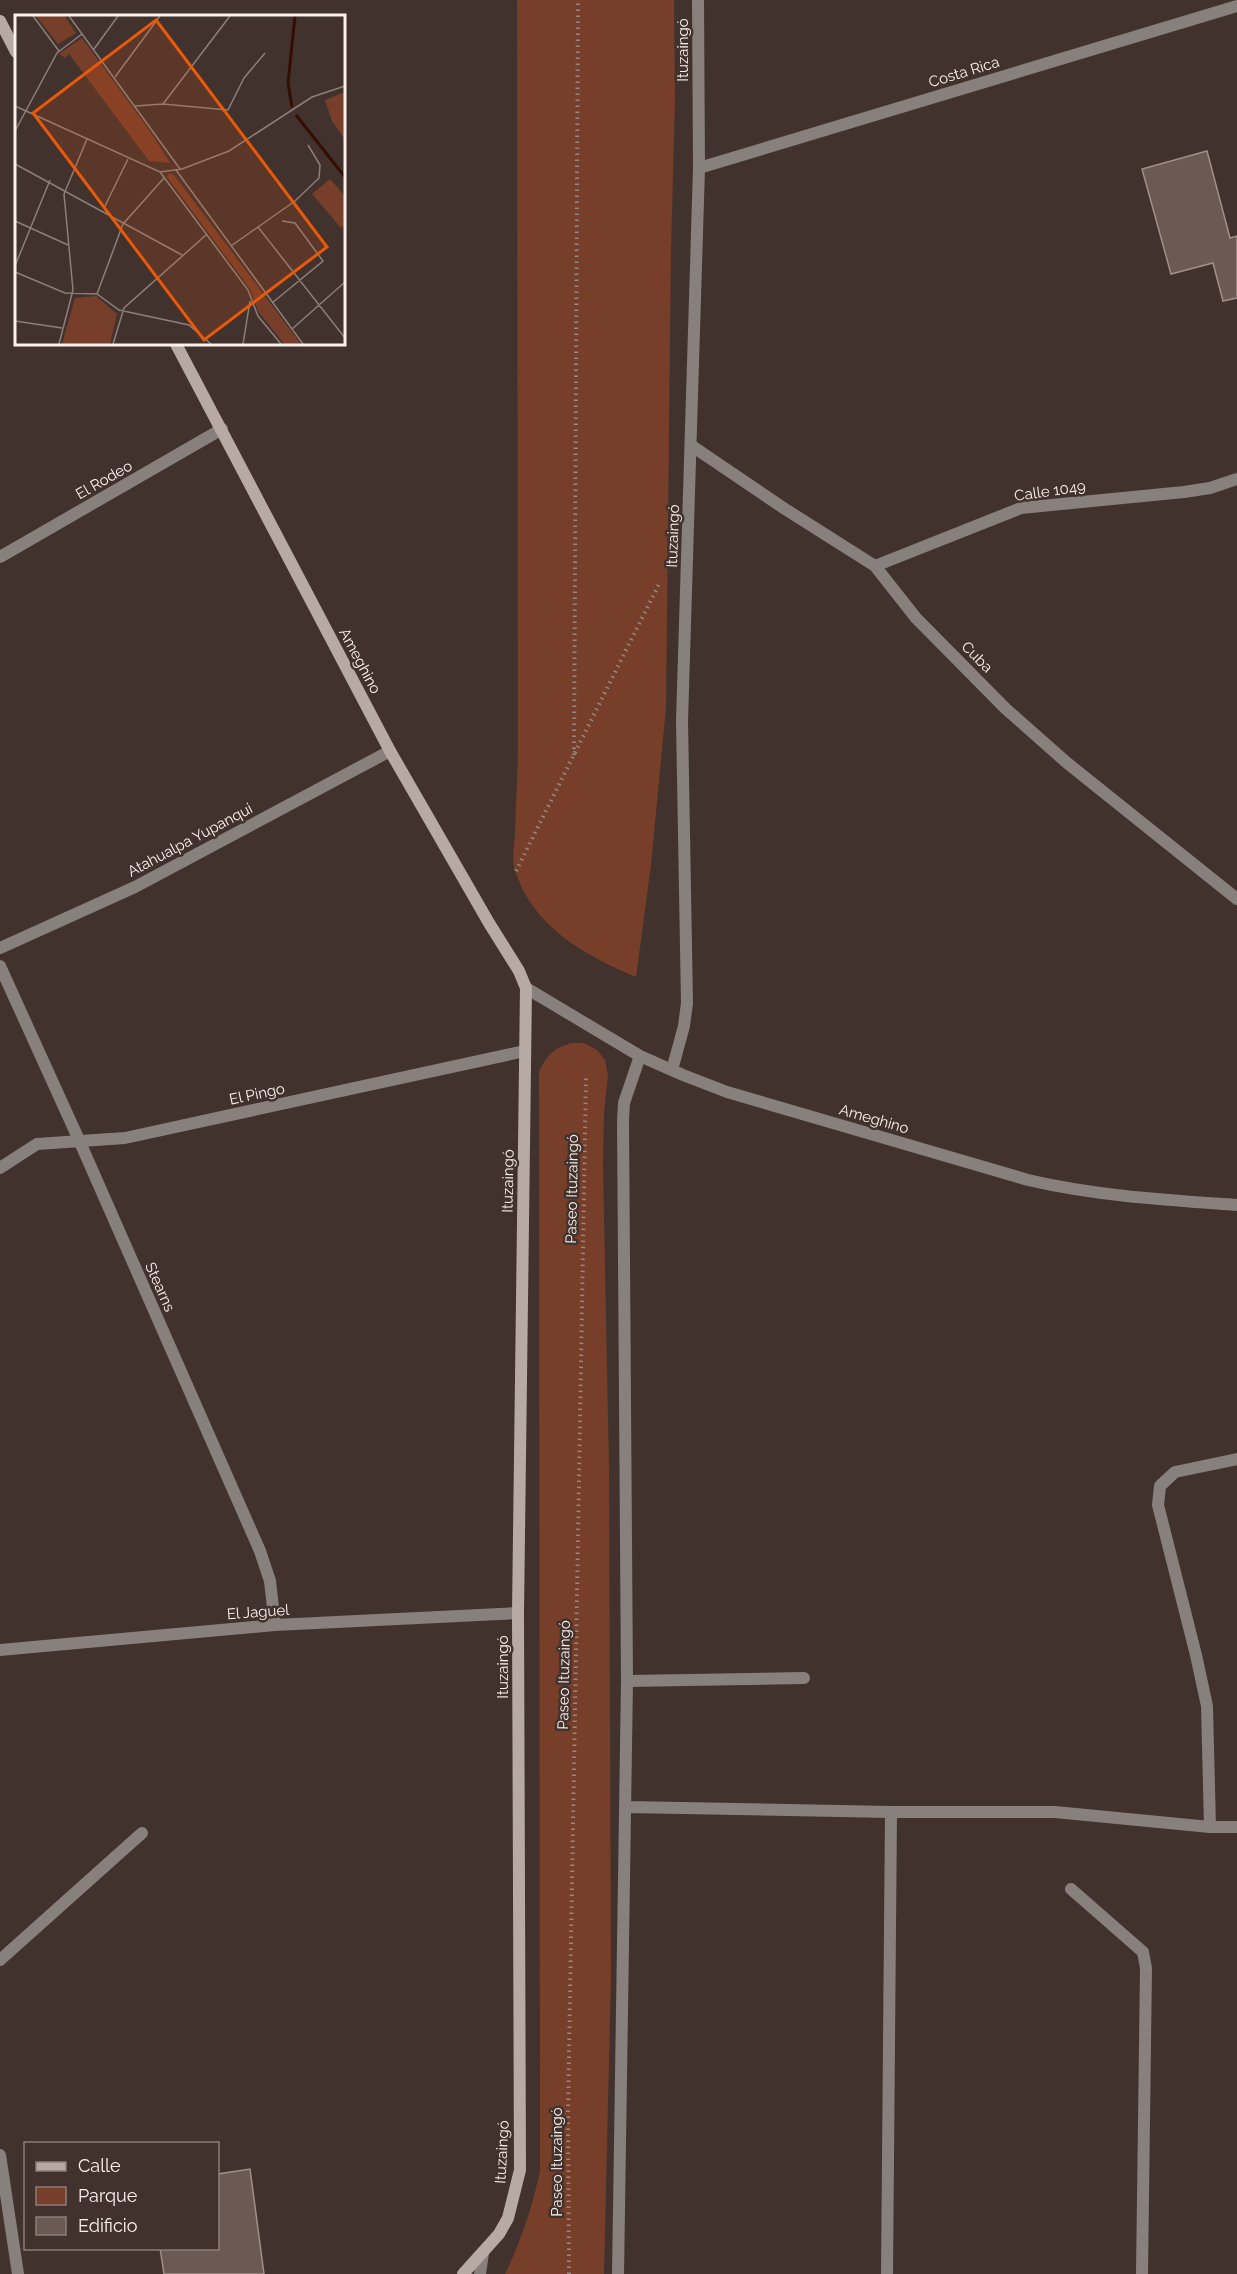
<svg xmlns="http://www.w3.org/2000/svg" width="1237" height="2274" font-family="Raleway,sans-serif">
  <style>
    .green { fill: #773e29 }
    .building { fill: #6b5a54; stroke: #a18f88; stroke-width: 1.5 }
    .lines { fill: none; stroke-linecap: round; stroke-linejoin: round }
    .path { stroke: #968985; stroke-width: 4; stroke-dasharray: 1.5 4.5; stroke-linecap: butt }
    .lane { stroke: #88807d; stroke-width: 12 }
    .street { stroke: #88807d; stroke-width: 12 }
    .secondary { stroke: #b7aaa5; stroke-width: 12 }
    .labels { text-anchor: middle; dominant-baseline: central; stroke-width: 5; stroke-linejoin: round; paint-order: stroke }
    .street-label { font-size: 15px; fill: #fcf1ee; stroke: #41322d }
    .inset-river { fill: none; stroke: #350e02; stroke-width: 3 }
    .inset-road { fill: none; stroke: #8c7e7a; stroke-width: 1.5 }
    .view { fill: #e8590c; fill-opacity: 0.15; stroke: #e8590c; stroke-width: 3 }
    .inset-edge { fill: none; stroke: #fcf1ee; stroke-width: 3 }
  </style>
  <rect width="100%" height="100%" fill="#41322d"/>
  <!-- green -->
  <path class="green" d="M 517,0 L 674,0 L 675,100 L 671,251 L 666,708 L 651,865 L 636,977 C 585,956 530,925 514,867 C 512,858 514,845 515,835 C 516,807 517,780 518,752 Z
    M 573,1043 L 584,1043 L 597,1050 L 605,1060 L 608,1075 L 604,1113 L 603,1165 L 609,1468 L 611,1976 L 604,2274 L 505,2274 C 521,2241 532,2208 540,2171 L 539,1072 C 547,1055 554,1047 573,1043 Z"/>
  <!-- building -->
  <path class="building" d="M 1207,151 L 1230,238 L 1237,236 L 1237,298 L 1223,301 L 1213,263 L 1171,274 L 1142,169 Z
    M 250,2169 L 264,2274 L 164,2274 L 160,2248 L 218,2248 L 218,2174 Z"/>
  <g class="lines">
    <!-- path -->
    <path class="path" d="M 574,755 L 578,0
      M 516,871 L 660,582
      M 569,2274 L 568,2113 L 586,1077"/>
    <!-- lane -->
    <path class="lane" d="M 627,1681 L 804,1678
      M 1210,1827 L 1207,1706 L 1196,1655 L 1158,1505 L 1160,1486 L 1175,1472 L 1237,1459
      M 0,1960 L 142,1833"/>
    <!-- street -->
    <path class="street" d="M 699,168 L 1237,6
      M 692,446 L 785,509 L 875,566 L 916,618 L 1006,709 L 1066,762 L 1237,899
      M 0,557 L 222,429
      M 875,566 L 1021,508 L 1184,492 L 1210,488 L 1237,479
      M 0,948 L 135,887 L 390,751
      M 0,966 L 79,1140 L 260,1551 L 270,1581 L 275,1625
      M 526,988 L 640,1056 L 683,1075 L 727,1092 L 1028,1180 C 1097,1196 1166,1200 1237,1205
      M 672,1070 L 684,1026 L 687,1003 L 682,721 L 699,168 L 698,0
      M 0,1168 L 37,1144 L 125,1138 L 525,1051
      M 0,1650 L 275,1625 L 518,1613
      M 626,1807 L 891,1812 L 887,2274
      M 891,1812 L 1055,1812 L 1210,1827 L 1237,1827
      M 1071,1889 L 1143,1952 L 1146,1968 L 1142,2274
      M 0,2155 L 18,2274
      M 480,2274 L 483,2253
      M 618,2274 L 627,1681 L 623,1120 L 624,1103 L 640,1056"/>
    <!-- secondary -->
    <path class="secondary" d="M 0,21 L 16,52
      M 176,344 L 390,751 L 489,923 L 519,971 L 526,988 L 518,1613 L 520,2170 L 508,2218 L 499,2234 L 463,2274"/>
  </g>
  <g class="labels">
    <!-- street labels -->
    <g class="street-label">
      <text transform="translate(683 50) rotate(-90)">Ituzaingó</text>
      <text transform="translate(964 72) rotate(-17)">Costa Rica</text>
      <text transform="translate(104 480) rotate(-30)">El Rodeo</text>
      <text transform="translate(1050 491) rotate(-8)">Calle 1049</text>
      <text transform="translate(673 536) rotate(-88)">Ituzaingó</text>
      <text transform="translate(977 657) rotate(45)">Cuba</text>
      <text transform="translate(360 661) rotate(62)">Ameghino</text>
      <text transform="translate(190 840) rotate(-28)">Atahualpa Yupanqui</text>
      <text transform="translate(257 1094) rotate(-12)">El Pingo</text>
      <text transform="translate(874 1119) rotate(16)">Ameghino</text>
      <text transform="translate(508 1181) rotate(-89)">Ituzaingó</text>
      <text transform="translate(572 1189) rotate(-89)">Paseo Ituzaingó</text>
      <text transform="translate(160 1287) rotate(66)">Stearns</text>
      <text transform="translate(258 1612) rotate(-4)">El Jaguel</text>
      <text transform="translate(503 1667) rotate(-90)">Ituzaingó</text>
      <text transform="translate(564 1675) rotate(-89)">Paseo Ituzaingó</text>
      <text transform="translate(502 2152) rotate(-87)">Ituzaingó</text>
      <text transform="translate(557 2162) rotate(-90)">Paseo Ituzaingó</text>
    </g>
  </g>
  <!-- overview -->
  <g transform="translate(15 15)">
    <rect width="330" height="330" fill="#41322d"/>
    <path d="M 21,1 L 50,1 L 61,18 L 43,29 ZM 67,23 L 137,119 L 155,148 L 134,146 L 54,39 L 50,43 L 44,39 ZM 330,77 L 330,125 L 317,106 L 310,85 ZM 154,158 L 159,160 L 286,329 L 269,329 L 243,296 L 235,274 L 152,162 ZM 315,164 L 330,181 L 330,210 L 326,213 L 297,179 ZM 81,281 L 102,299 L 95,329 L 47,329 L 60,283 Z" fill="#773e29"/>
    <path class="inset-river" d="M 277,92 L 273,68 L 280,1M 281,100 L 330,162"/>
    <path class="inset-road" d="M 18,1 L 44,36M 54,1 L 165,154M 79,34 L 103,1M 100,62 L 145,1M 148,89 L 215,1M 0,91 L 145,157 L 167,154 L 214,136 L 297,82 L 330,71M 120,91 L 148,89 L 213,95 L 229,63 L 250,38M 0,116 L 42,38 L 67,19M 0,149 L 167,240M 161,155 L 288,329M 145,157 L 233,275 L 243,301 L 266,329M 89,193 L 113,144M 0,206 L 53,230M 243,212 L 280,186 L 304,163 L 305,150 L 293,130M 216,231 L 243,212 L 330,323M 0,251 L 35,165M 0,257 L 50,278 L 82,279 L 104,295 L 174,310 L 196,329M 82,279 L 108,209 L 149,163M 257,288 L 308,246 L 280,208 L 267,206M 0,306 L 47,313M 277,314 L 330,267M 44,329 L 58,275 L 49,179 L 72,124M 98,329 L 109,293 L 191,220M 228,329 L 235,286"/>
    <path class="view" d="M 141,5 L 312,232 L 189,325 L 18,98 Z"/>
    <rect width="330" height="330" class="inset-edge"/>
  </g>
  <!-- legend -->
  <rect x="24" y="2142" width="195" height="108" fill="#41322d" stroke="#8c7e7a" stroke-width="1.5"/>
  <rect x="36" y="2162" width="30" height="9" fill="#b7aaa5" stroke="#8c7e7a" stroke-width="1.5"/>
  <text x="78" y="2172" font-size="18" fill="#fcf1ee">Calle</text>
  <rect x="36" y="2187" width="30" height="18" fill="#773e29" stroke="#8c7e7a" stroke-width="1.5"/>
  <text x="78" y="2202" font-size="18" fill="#fcf1ee">Parque</text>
  <rect x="36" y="2217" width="30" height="18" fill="#6b5a54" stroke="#8c7e7a" stroke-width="1.5"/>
  <text x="78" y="2232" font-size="18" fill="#fcf1ee">Edificio</text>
</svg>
